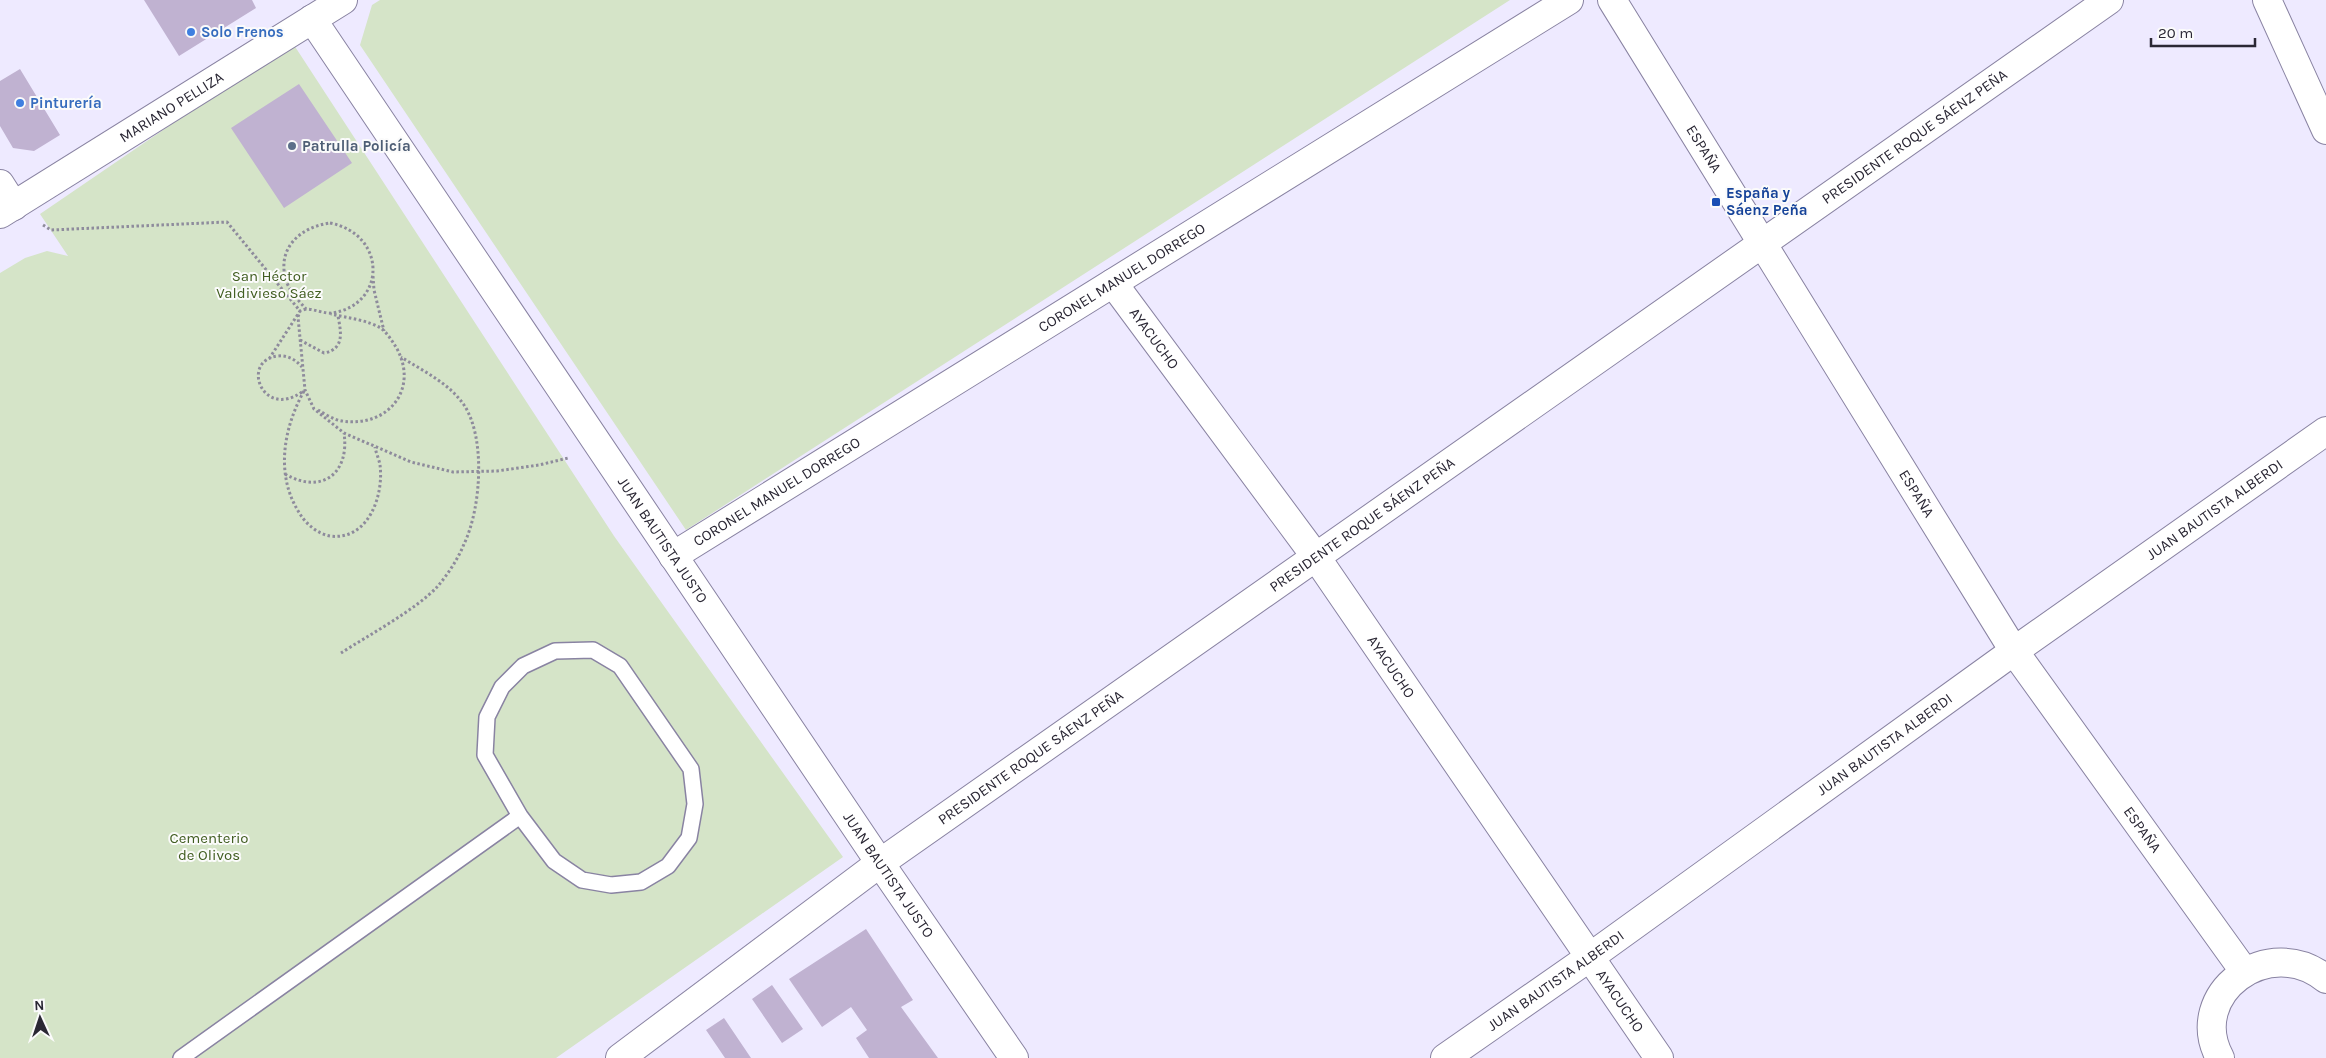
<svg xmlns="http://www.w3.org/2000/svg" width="2326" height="1058" font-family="Karla,sans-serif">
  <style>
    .green { fill: #d5e4c8 }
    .building { fill: #c0b2d1 }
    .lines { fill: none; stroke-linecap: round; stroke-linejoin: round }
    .service-casing { stroke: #8983a2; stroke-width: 18 }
    .minor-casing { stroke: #8983a2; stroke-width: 30 }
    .tertiary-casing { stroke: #8983a2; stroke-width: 30 }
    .path { stroke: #8e8b9c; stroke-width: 3; stroke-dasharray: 2.5 2.5; stroke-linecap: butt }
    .service { stroke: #fff; stroke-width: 15 }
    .minor { stroke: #fff; stroke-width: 28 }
    .tertiary { stroke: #fff; stroke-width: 28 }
    .shop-dot { fill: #3f7fe0; stroke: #fbfbfb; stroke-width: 2 }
    .service-dot { fill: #5c6f8a; stroke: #fbfbfb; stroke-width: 2 }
    .transit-dot { fill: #1a4fb4; stroke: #fbfbfb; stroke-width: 2 }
    .labels { text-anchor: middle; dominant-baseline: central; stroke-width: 4; stroke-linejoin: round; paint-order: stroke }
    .shop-label { font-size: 15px; font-weight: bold; fill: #366cbe; stroke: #fbfbfb; text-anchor: start }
    .street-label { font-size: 15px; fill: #2a2734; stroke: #fbfbfb }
    .service-label { font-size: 15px; font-weight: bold; fill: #4e5e75; stroke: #fbfbfb; text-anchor: start }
    .transit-label { font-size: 15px; font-weight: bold; fill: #164399; stroke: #fbfbfb; text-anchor: start }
    .park-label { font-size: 15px; fill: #405d20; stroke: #fbfbfb }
  </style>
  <rect width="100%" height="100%" fill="#eeeaff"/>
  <!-- green -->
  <path class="green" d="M 380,0 L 1510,0 L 686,530 L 360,45 L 372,5 Z
    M 292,42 L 614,536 L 843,857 L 556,1058 L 0,1058 L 0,273 L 25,258 L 47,251 L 68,256 L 40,214 Z"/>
  <!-- building -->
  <path class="building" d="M 144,0 L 252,0 L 256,8 L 179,56 Z
    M 20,69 L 60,135 L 34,151 L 13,148 L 0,126 L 0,81 Z
    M 299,84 L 352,163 L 284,208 L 231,128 Z
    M 866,929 L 913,1000 L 901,1007 L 938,1058 L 869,1058 L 856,1038 L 867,1030 L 851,1007 L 822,1027 L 789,979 Z
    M 772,985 L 803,1029 L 782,1043 L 752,999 Z
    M 724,1018 L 751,1058 L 725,1058 L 706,1030 Z"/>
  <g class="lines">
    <defs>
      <path id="service" d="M 593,650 L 620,666 L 691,769 L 695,804 L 689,838 L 668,866 L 641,882 L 611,885 L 582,880 L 554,861 L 520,816 L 485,755 L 487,717 L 502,687 L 523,666 L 555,651 Z
        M 181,1058 L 520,816"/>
      <g id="minor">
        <path id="s1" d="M 1612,0 L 2014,651 L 2244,971"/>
        <path d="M 2267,0 L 2326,130"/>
        <path id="s2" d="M 312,19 L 880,863 L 1014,1058"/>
        <path d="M 0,184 L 14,206"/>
        <path id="s3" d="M 1113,283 L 1316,557 L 1659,1058"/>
        <path id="s4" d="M 673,556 L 1569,0"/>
        <path id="s5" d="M 620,1058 L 880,863 L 2109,0"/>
        <path id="s6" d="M 1445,1058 L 1590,957 L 2014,651 L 2326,431"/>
        <path d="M 2220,1058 C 2185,994 2269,932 2326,979"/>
      </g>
      <g id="tertiary">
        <path id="s7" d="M 0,214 L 343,0"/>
      </g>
    </defs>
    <!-- service casing -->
    <use href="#service" class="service-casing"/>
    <!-- minor casing -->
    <use href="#minor" class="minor-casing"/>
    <!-- tertiary casing -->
    <use href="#tertiary" class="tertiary-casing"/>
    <!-- path -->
    <path class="path" d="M 330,223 C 387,234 387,305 332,313 C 325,314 314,309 306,309 C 299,301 291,293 287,283 C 275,250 299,227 330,223 Z
      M 43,225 L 51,230 L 227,222 L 300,311 L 269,359
      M 373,276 L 374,290 L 384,331
      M 306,309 L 300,311 L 298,317 L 305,390 L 314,409 L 344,433 L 411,462 L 453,472 L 497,471 L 539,465 L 568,458
      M 300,340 L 324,353 C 345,349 341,332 338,316
      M 304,391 C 283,429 275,476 300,514 C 306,524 318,534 330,536 C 368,541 384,496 380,465 C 379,459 376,453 375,447
      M 302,392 C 262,420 240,360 278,356 C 288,355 296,360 302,367
      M 318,410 C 325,414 334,420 342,421 C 388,428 420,389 396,347 C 392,341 388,334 382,329 C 369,320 347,318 331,314
      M 285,474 C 321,495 350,474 344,433
      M 341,653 C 369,635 417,609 438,586 C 448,574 458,559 464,544 C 481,509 486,438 464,405 C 449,383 423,371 401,357"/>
    <!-- service -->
    <use href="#service" class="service"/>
    <!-- minor -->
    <use href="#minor" class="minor"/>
    <!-- tertiary -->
    <use href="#tertiary" class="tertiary"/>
  </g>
  <!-- markers -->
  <g class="shop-dot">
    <circle cx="191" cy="32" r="5"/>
    <circle cx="20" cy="103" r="5"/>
  </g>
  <circle class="service-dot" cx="292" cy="146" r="5"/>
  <rect class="transit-dot" x="1711" y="197" width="10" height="10" rx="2.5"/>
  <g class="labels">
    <!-- shop labels -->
    <g class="shop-label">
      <text x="201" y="32">Solo Frenos</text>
      <text x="30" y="103">Pinturería</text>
    </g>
    <!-- street labels -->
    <g class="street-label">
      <text stroke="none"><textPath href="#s7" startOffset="202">MARIANO PELLIZA</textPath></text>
      <text stroke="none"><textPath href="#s5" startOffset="1589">PRESIDENTE ROQUE SÁENZ PEÑA</textPath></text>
      <text stroke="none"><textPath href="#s1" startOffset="175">ESPAÑA</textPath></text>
      <text stroke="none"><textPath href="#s4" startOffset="528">CORONEL MANUEL DORREGO</textPath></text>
      <text stroke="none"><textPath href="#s3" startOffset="69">AYACUCHO</textPath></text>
      <text stroke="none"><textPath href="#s4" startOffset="122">CORONEL MANUEL DORREGO</textPath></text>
      <text stroke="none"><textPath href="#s1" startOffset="580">ESPAÑA</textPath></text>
      <text stroke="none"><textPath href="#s6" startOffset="945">JUAN BAUTISTA ALBERDI</textPath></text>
      <text stroke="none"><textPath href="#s5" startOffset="914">PRESIDENTE ROQUE SÁENZ PEÑA</textPath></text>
      <text stroke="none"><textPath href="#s2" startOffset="628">JUAN BAUTISTA JUSTO</textPath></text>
      <text stroke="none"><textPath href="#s3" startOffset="474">AYACUCHO</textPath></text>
      <text stroke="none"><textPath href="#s6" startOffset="540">JUAN BAUTISTA ALBERDI</textPath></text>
      <text stroke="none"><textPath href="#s5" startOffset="509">PRESIDENTE ROQUE SÁENZ PEÑA</textPath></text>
      <text stroke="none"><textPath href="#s1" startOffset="985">ESPAÑA</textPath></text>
      <text stroke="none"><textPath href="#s2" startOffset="1032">JUAN BAUTISTA JUSTO</textPath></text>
      <text stroke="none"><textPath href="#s6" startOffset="135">JUAN BAUTISTA ALBERDI</textPath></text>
      <text stroke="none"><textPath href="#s3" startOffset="879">AYACUCHO</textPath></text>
    </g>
    <!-- service labels -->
    <g class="service-label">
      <text x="302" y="146">Patrulla Policía</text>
    </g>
    <!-- transit labels -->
    <g class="transit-label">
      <text x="1726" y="193">España y<tspan x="1726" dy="17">Sáenz Peña</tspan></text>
    </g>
    <!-- park labels -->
    <g class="park-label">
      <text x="269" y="276">San Héctor<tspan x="269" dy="17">Valdivieso Sáez</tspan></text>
      <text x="209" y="838">Cementerio<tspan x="209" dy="17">de Olivos</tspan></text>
    </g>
  </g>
  <!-- north arrow -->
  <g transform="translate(40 1018) rotate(357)" stroke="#fbfbfb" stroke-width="4" paint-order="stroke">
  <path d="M0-4L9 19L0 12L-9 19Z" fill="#2a2734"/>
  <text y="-8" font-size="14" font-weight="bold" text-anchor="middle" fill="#2a2734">N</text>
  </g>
  <!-- scale -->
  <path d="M2151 38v8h104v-8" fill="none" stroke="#2a2734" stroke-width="2.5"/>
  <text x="2158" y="38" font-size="15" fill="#2a2734" stroke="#fbfbfb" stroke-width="4" paint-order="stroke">20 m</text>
</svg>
